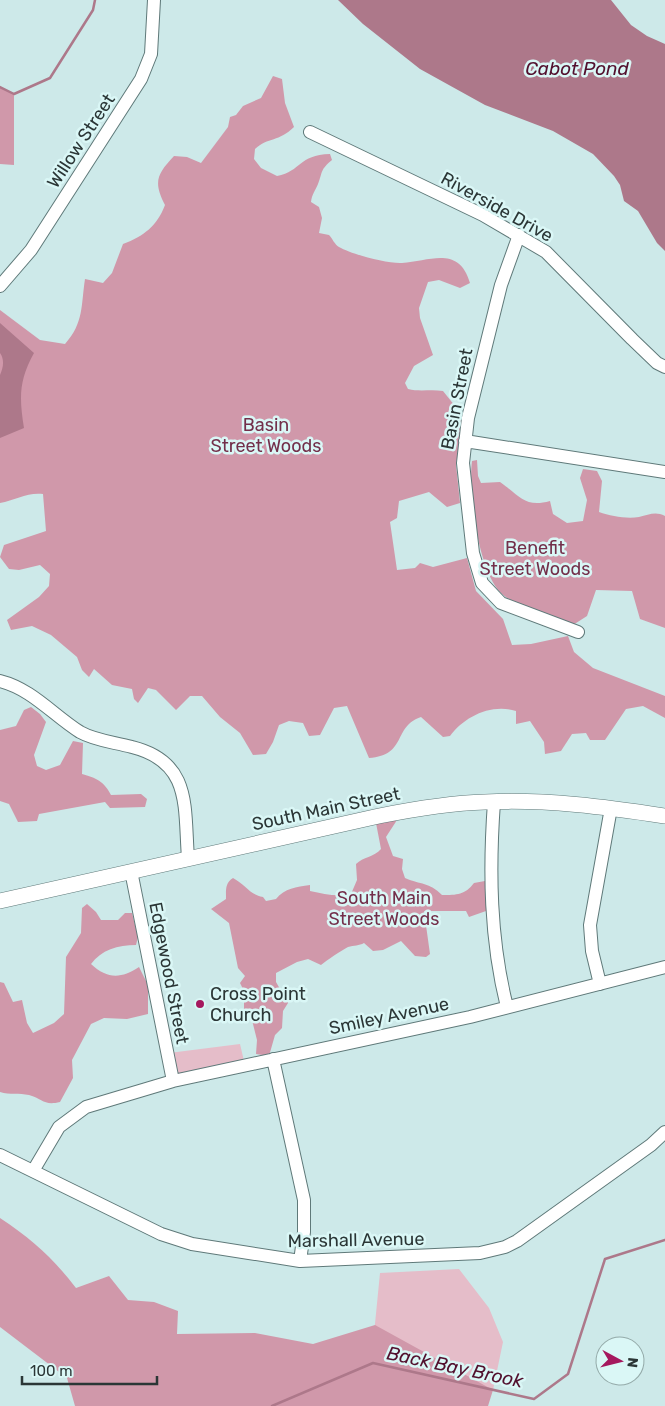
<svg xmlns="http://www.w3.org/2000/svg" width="665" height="1406" font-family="Rubik,sans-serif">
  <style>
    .green { fill: #e5bdc9 }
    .forest { fill: #d098aa }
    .water { fill: #ad788a }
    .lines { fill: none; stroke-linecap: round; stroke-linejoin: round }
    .stream { stroke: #ad788a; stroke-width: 2.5 }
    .minor-casing { stroke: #5f7979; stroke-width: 14 }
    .major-casing { stroke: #5f7979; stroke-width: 16 }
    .minor { stroke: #fff; stroke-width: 12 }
    .major { stroke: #fff; stroke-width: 15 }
    .poi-dot { fill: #a5185e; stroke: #daf7f6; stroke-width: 2 }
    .labels { text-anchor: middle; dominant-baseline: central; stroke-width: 5; stroke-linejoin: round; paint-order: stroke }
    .street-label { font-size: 18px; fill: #2b3636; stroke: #daf7f6 }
    .park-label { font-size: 18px; fill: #732f4a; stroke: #daf7f6 }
    .poi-label { font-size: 18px; fill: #2b3636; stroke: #daf7f6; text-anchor: start }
    .water-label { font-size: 19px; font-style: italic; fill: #52102e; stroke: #daf7f6 }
  </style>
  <rect width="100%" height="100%" fill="#cde9e9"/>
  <!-- green -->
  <path class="green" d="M 240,1044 L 244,1061 L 175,1076 L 169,1053 Z
    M 459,1269 L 489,1308 L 503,1342 L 493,1390 L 395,1368 L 373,1344 L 380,1273 Z"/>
  <!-- forest -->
  <path class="forest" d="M 273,76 L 282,79 L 285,103 L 294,127 C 279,142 268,137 255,149 L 254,159 L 261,168 L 277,176 C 302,171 298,155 330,154 L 332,160 C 320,170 323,171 318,184 C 315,191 312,194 311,202 L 319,207 L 322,218 L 319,233 L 329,235 C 332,238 335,245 339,247 C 351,254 388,264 402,263 C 430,261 459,245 470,283 L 460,288 L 439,280 L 428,282 L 419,308 L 420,318 L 433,355 L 414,366 L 405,383 L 408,389 C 420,392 431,389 443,391 L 463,416 L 456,465 L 460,503 L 447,507 L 429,492 L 399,501 L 397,518 L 390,522 L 397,570 L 415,568 L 420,563 L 433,567 L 467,558 L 476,591 L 503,619 L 512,645 L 531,644 L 568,636 L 574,652 L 593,668 L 665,696 L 665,718 L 643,706 L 626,709 L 605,740 L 590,740 L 586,733 L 572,734 L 561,751 L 545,754 L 544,742 L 530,721 L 516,724 L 516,711 C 491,703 464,717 450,736 L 443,737 L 421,717 C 392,727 408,755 369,758 L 347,706 L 334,708 L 320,735 L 309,736 L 303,723 L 289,721 L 279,725 L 273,742 L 266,754 L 253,755 L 240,733 L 220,717 L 202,696 L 190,696 L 176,710 L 156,690 L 148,688 L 138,703 L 134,699 L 132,689 L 112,685 L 94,669 L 89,677 L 82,670 L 77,657 L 51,635 L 32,626 L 11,630 L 7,620 L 39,597 L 49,586 L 50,574 L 40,565 L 19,570 L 9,569 L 0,557 L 4,545 L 46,531 L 43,494 C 28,492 15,500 0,503 L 0,310 L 40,340 L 65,344 C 84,323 81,305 85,279 L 103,283 L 112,273 L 123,244 C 144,236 157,226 165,205 C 153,182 157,174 174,156 L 187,157 L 201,163 L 228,127 L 230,117 L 236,115 L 243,106 L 261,98 Z
    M 0,87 L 14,94 L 14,165 L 0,164 Z
    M 477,460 L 478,476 L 481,483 L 500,482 C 520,496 525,508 550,501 L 553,514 L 567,523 L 583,521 L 587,500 L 580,478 L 583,469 L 597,471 L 602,481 L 599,512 C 611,516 626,519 639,517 C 649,515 655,511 665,516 L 665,628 L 640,619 L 632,591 L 596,590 L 587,616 L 573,625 C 556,619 510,604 500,592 C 478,569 468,492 472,461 Z
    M 31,707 L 40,714 L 46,722 L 34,755 L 37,766 L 46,770 L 60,765 L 73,741 L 83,743 L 82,774 C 96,778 104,781 111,795 L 141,794 L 147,799 L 145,807 L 110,808 L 105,802 L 39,814 L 37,821 L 18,822 L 9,804 L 0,801 L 0,730 L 16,726 L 24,710 Z
    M 397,820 L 386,837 L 393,856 L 403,859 L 402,869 L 405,878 C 421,885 429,882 442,895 C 457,895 465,895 474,883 L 485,881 L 488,905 L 486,911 L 469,917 L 466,911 L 424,911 L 430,954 L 426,957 L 415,956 L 401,941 L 383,950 L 373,951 L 364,943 C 359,946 354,945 348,947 C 342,950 327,960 321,965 L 308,959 L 297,962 L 276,973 L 276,982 L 288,1003 L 283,1011 L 282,1028 L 275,1035 L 269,1056 L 256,1054 L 257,1040 L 252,1020 L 244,1010 L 244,991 L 240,983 L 245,976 L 238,968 L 229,923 L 211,909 L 226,899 C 226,890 225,883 233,878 C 246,885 250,895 263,897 L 266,901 L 276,899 C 285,888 296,887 310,885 L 310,891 C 324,894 337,897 351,894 L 357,880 L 356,864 C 363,857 374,857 381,849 L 376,823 Z
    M 87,904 L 96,912 L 101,920 L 118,920 L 125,913 L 132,913 L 138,937 L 136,945 C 118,945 101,950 91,964 C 107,979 121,979 139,967 L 148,985 L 148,1014 L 127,1019 L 104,1018 L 91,1024 L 72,1060 L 73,1078 L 60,1102 C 44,1106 43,1099 29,1095 C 19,1093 10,1095 0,1092 L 0,982 L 4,983 L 13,1002 L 22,1000 L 27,1023 L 33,1033 L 54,1023 L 64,1014 L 66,957 L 81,933 L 82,908 Z
    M 0,1218 C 33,1240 52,1257 76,1288 L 109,1276 L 128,1300 L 154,1302 L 178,1311 L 177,1334 L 255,1333 L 313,1344 L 375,1325 L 493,1390 L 488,1406 L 75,1406 L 67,1378 L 0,1327 Z"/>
  <!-- water -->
  <path class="water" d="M 338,0 L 611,0 L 631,25 L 647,36 L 665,44 L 665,251 L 657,243 L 638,211 L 624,201 L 620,185 L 614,176 L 593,154 L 553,131 L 485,105 L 420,69 L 363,24 Z
    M 0,323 L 34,353 C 19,380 19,397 24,428 L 0,438 L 0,375 C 3,368 5,360 0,353 Z"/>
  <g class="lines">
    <!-- stream -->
    <path class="stream" d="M 0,87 L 14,94 L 50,78 L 93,10 L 95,0
      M 272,1406 L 373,1363 L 534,1399 L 568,1374 L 605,1259 L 665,1240"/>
    <defs>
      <path id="minor" d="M 310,132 L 483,215 L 546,252 L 632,339 L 657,363 L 665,367
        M 519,235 L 501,285 L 468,418 L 463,463 L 473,553 L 482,583 L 501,603 L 578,632
        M 0,286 L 31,250 L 141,79 L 151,54 L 154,0
        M 465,441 L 665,472
        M 0,681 C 32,689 53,715 80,732 C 96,741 114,742 132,747 C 192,762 184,807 188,858
        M 494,802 C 489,871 490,939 507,1007
        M 131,871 L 173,1081
        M 600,984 L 592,951 L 590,925 L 611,808
        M 273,1059 L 304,1200 L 304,1232 L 300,1261
        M 0,1155 L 161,1234 L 192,1244 L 300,1261 L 480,1253 L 505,1247 L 517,1241 L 651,1145 L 665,1132
        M 33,1171 L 59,1127 L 86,1107 L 173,1081 L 470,1017 L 665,967"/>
      <path id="major" d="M 0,901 L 379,816 C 414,809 450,803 485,802 C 546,799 606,807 665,816"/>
    </defs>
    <!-- minor casing -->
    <use href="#minor" class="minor-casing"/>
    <!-- major casing -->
    <use href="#major" class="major-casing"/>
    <!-- minor -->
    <use href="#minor" class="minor"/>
    <!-- major -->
    <use href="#major" class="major"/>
  </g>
  <!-- markers -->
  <circle class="poi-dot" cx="200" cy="1004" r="5"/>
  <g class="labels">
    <!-- street labels -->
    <g class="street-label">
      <text transform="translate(81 141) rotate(-57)">Willow Street</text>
      <text transform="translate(497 207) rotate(29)">Riverside Drive</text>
      <text transform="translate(457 399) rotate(-79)">Basin Street</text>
      <text transform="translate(326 809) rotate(-12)">South Main Street</text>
      <text transform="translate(169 973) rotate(79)">Edgewood Street</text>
      <text transform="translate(389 1016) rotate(-12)">Smiley Avenue</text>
      <text transform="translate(356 1240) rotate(-1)">Marshall Avenue</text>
    </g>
    <!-- park labels -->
    <g class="park-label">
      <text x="266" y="425">Basin<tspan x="266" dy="21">Street Woods</tspan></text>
      <text x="535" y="548">Benefit<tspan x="535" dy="21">Street Woods</tspan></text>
      <text x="384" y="898">South Main<tspan x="384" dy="21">Street Woods</tspan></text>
    </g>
    <!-- poi labels -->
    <g class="poi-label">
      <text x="210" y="994">Cross Point<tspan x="210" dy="21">Church</tspan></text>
    </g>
    <!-- water labels -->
    <g class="water-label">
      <text x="577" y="68">Cabot Pond</text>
      <text transform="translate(455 1367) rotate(12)">Back Bay Brook</text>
    </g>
  </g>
  <!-- north arrow -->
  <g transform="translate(620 1361) rotate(97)"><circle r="24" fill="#daf7f6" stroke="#94aaa9"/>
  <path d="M0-4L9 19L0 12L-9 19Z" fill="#a5185e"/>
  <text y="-8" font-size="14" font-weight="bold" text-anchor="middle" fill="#2b3636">N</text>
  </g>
  <!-- scale -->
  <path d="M22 1376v8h135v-8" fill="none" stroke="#2b3636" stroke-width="2.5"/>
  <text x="30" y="1376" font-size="15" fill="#2b3636" stroke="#daf7f6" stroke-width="4" paint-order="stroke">100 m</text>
</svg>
